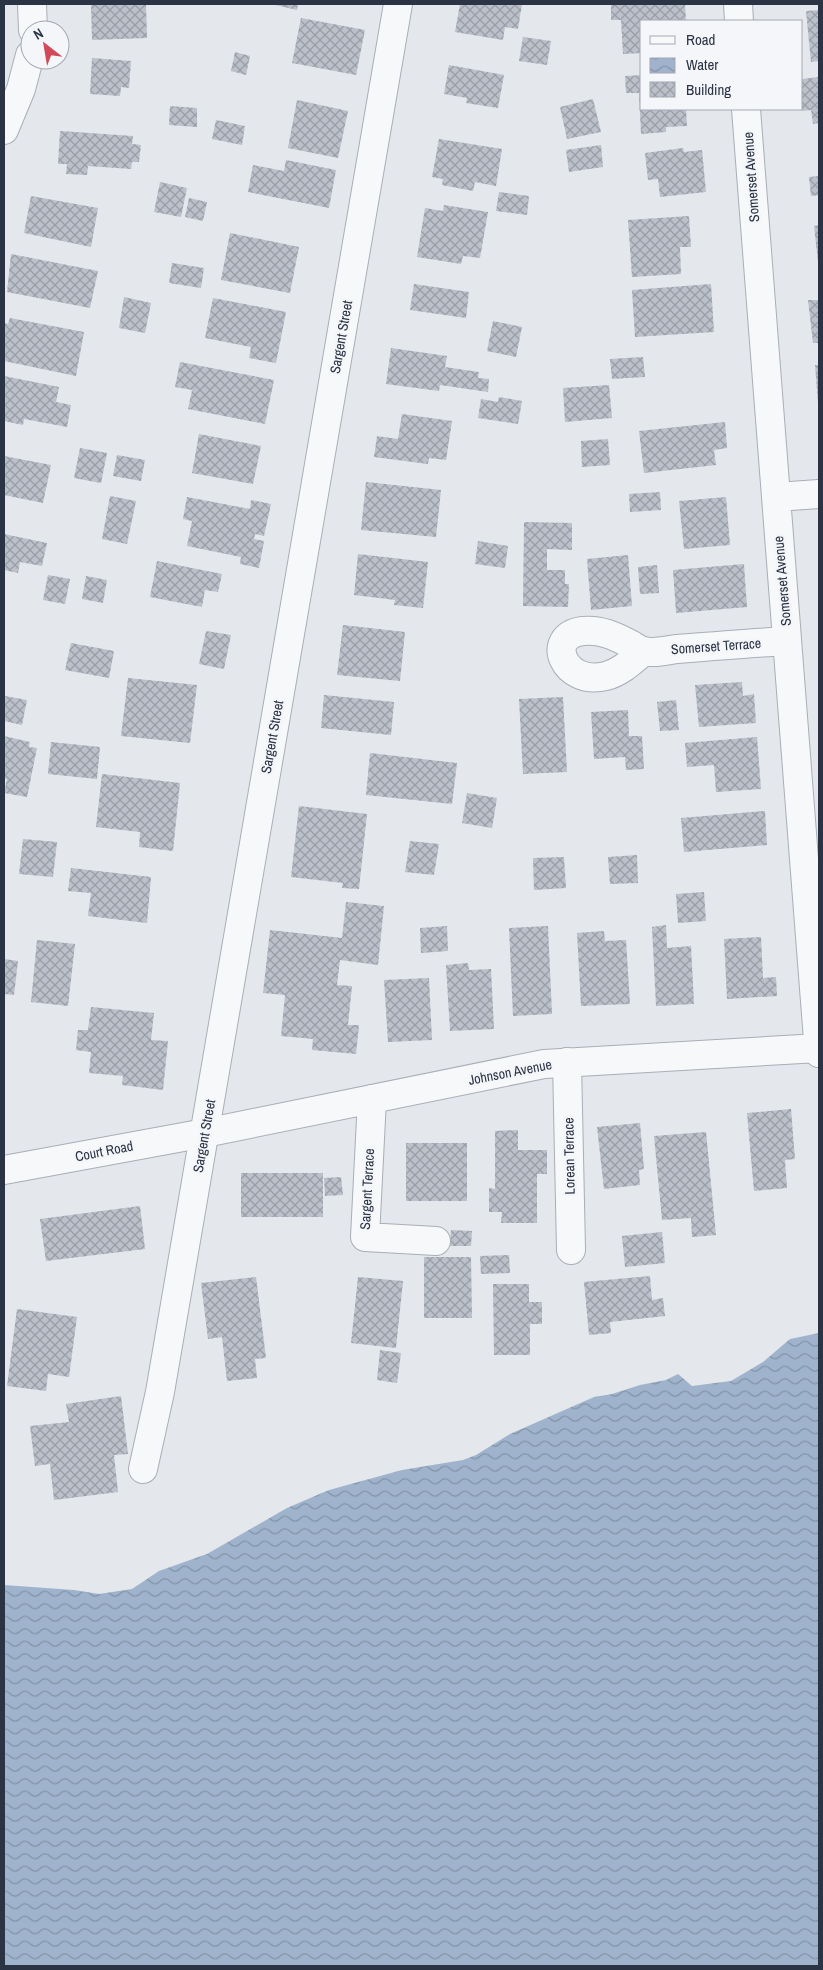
<svg xmlns="http://www.w3.org/2000/svg" width="823" height="1970" font-family="'Archivo Narrow',sans-serif">
  <style>
    .water { fill: url(#water-waves) }
    .building { fill: url(#building-cross-hatch) }
    .lines { fill: none; stroke-linecap: round; stroke-linejoin: round }
    .minor-casing { stroke: #a9aeb7; stroke-width: 30 }
    .tertiary-casing { stroke: #a9aeb7; stroke-width: 30 }
    .minor { stroke: #f7f8fa; stroke-width: 28 }
    .tertiary { stroke: #f7f8fa; stroke-width: 28 }
    .labels { text-anchor: middle; dominant-baseline: central; stroke-width: 5; stroke-linejoin: round; paint-order: stroke }
    .street-label { font-size: 14px; fill: #2b3445; stroke: #f4f6f9 }
  </style>
  <defs>
    <pattern id="water-waves" width="16" height="10" patternUnits="userSpaceOnUse" patternTransform="scale(1.25)"><rect width="16" height="10" fill="#9fb4cc"/><path d="M0 5q4-4 8 0t8 0" fill="none" stroke="#8293a7"/></pattern>
    <pattern id="building-cross-hatch" width="8" height="8" patternUnits="userSpaceOnUse" patternTransform="scale(1.25)"><rect width="8" height="8" fill="#bbc0ca"/><path d="M0 0l8 8M0 8l8-8" fill="none" stroke="#989da6"/></pattern>
  </defs>
  <rect width="100%" height="100%" fill="#e4e7ec"/>
  <!-- water -->
  <path class="water" d="M 819,1333 L 819,1966 L 4,1966 L 4,1585 L 74,1590 L 99,1594 L 132,1589 L 159,1571 L 207,1554 L 287,1508 L 329,1490 L 402,1470 L 463,1460 L 476,1455 L 510,1434 L 594,1397 L 612,1394 L 640,1385 L 666,1380 L 678,1374 L 692,1386 L 731,1381 L 763,1362 L 790,1339 Z"/>
  <!-- building -->
  <path class="building" d="M 91,4 L 146,4 L 147,38 L 92,40 Z
    M 271,4 L 298,4 L 297,10 Z
    M 460,4 L 522,4 L 518,29 L 505,27 L 503,40 L 455,32 Z
    M 611,4 L 685,4 L 686,21 L 642,21 L 642,53 L 623,54 L 621,20 L 611,20 Z
    M 819,10 L 819,61 L 811,62 L 806,11 Z
    M 301,18 L 365,30 L 356,75 L 292,63 Z
    M 523,37 L 551,41 L 547,65 L 519,61 Z
    M 235,52 L 250,56 L 246,75 L 231,71 Z
    M 92,58 L 131,61 L 129,88 L 121,87 L 120,96 L 90,94 Z
    M 449,65 L 504,75 L 498,108 L 466,103 L 467,98 L 444,94 Z
    M 642,75 L 642,109 L 686,109 L 687,126 L 666,127 L 666,132 L 641,134 L 639,93 L 626,93 L 625,76 Z
    M 819,77 L 819,123 L 813,124 L 811,110 L 802,111 L 802,79 Z
    M 593,99 L 601,132 L 567,139 L 560,107 Z
    M 297,100 L 348,111 L 338,158 L 288,148 Z
    M 170,106 L 197,108 L 197,127 L 169,125 Z
    M 216,120 L 245,126 L 242,145 L 212,139 Z
    M 60,131 L 133,136 L 132,144 L 141,145 L 139,162 L 132,162 L 131,169 L 88,166 L 87,175 L 66,174 L 67,164 L 58,164 Z
    M 439,139 L 502,149 L 496,186 L 475,182 L 473,191 L 442,185 L 443,179 L 432,177 Z
    M 601,145 L 603,167 L 569,172 L 566,150 Z
    M 683,148 L 684,152 L 702,150 L 706,192 L 660,197 L 658,179 L 648,180 L 645,153 Z
    M 286,160 L 336,170 L 329,208 L 248,192 L 253,165 L 284,171 Z
    M 819,176 L 819,195 L 811,196 L 809,177 Z
    M 160,182 L 187,188 L 181,217 L 154,212 Z
    M 499,192 L 529,196 L 527,215 L 496,211 Z
    M 31,196 L 98,208 L 91,247 L 24,233 Z
    M 189,198 L 207,202 L 203,221 L 185,217 Z
    M 444,205 L 488,212 L 480,258 L 463,256 L 461,264 L 417,257 L 425,208 L 443,211 Z
    M 689,216 L 691,247 L 680,247 L 681,274 L 632,277 L 628,220 Z
    M 819,225 L 819,262 L 818,262 L 814,226 Z
    M 230,233 L 299,247 L 290,293 L 221,280 Z
    M 11,254 L 98,271 L 90,308 L 7,292 Z
    M 172,263 L 204,268 L 201,288 L 169,283 Z
    M 414,284 L 469,292 L 466,318 L 410,310 Z
    M 711,284 L 714,332 L 635,337 L 632,290 Z
    M 124,297 L 151,303 L 145,333 L 119,328 Z
    M 213,298 L 286,312 L 276,363 L 249,358 L 251,347 L 205,338 Z
    M 808,300 L 819,300 L 819,343 L 813,343 Z
    M 10,318 L 84,332 L 76,376 L 4,361 L 4,323 L 8,324 Z
    M 493,321 L 522,327 L 516,357 L 487,351 Z
    M 391,348 L 447,356 L 445,367 L 479,372 L 478,378 L 489,379 L 488,392 L 440,385 L 439,391 L 386,384 Z
    M 643,357 L 645,377 L 612,379 L 610,359 Z
    M 180,362 L 274,380 L 265,424 L 188,409 L 192,390 L 175,387 Z
    M 815,365 L 819,365 L 819,403 L 818,403 Z
    M 4,376 L 59,387 L 56,402 L 71,405 L 67,427 L 24,419 L 23,425 L 4,421 Z
    M 609,385 L 612,418 L 565,422 L 563,388 Z
    M 499,397 L 522,401 L 518,424 L 478,418 L 481,399 L 498,402 Z
    M 402,414 L 452,421 L 446,460 L 429,458 L 428,464 L 374,457 L 377,436 L 398,439 Z
    M 725,422 L 727,448 L 714,450 L 716,465 L 644,473 L 639,431 Z
    M 199,434 L 261,446 L 253,484 L 192,473 Z
    M 608,439 L 610,465 L 582,467 L 581,441 Z
    M 80,448 L 107,453 L 101,483 L 74,478 Z
    M 117,455 L 145,460 L 141,481 L 113,476 Z
    M 4,456 L 51,465 L 43,503 L 4,495 Z
    M 366,482 L 441,490 L 436,537 L 361,530 Z
    M 660,492 L 661,510 L 630,512 L 629,494 Z
    M 110,496 L 136,501 L 127,544 L 102,539 Z
    M 187,497 L 250,509 L 251,500 L 271,504 L 264,536 L 255,534 L 254,539 L 264,541 L 259,568 L 240,564 L 241,557 L 187,546 L 192,521 L 183,519 Z
    M 726,497 L 730,545 L 684,549 L 679,501 Z
    M 524,522 L 572,523 L 572,550 L 547,549 L 547,570 L 565,570 L 565,584 L 569,584 L 568,607 L 523,606 Z
    M 4,534 L 47,543 L 42,566 L 20,562 L 18,573 L 4,570 Z
    M 478,541 L 508,546 L 505,568 L 475,564 Z
    M 358,554 L 428,562 L 423,608 L 394,605 L 395,600 L 354,595 Z
    M 628,555 L 632,606 L 591,610 L 587,559 Z
    M 157,561 L 222,574 L 218,592 L 205,590 L 202,607 L 150,597 Z
    M 744,564 L 747,607 L 676,613 L 673,570 Z
    M 657,565 L 659,593 L 640,594 L 638,567 Z
    M 48,575 L 70,579 L 65,604 L 43,600 Z
    M 86,576 L 107,580 L 103,603 L 82,599 Z
    M 343,625 L 405,632 L 400,681 L 337,675 Z
    M 206,631 L 231,635 L 224,669 L 199,664 Z
    M 71,643 L 114,651 L 109,678 L 65,670 Z
    M 128,678 L 197,685 L 190,743 L 121,736 Z
    M 742,682 L 743,696 L 754,694 L 756,723 L 699,727 L 695,685 Z
    M 324,695 L 394,702 L 391,735 L 321,728 Z
    M 5,696 L 27,700 L 22,725 L 4,721 Z
    M 563,697 L 567,772 L 523,774 L 519,699 Z
    M 676,700 L 679,730 L 660,731 L 657,702 Z
    M 628,710 L 629,736 L 642,736 L 644,769 L 626,770 L 625,757 L 594,759 L 591,712 Z
    M 4,736 L 30,742 L 29,747 L 37,748 L 27,797 L 4,793 L 7,779 L 4,778 Z
    M 757,737 L 761,789 L 716,792 L 714,765 L 687,767 L 685,743 Z
    M 51,742 L 100,747 L 97,779 L 48,774 Z
    M 370,753 L 457,763 L 452,804 L 366,795 Z
    M 102,774 L 180,783 L 173,851 L 139,847 L 140,832 L 96,827 Z
    M 467,793 L 497,798 L 492,828 L 462,823 Z
    M 299,806 L 367,814 L 359,889 L 342,888 L 343,883 L 291,877 Z
    M 765,811 L 767,845 L 684,852 L 681,818 Z
    M 23,839 L 57,842 L 53,877 L 19,874 Z
    M 410,841 L 439,844 L 434,875 L 405,872 Z
    M 637,855 L 638,883 L 610,884 L 608,857 Z
    M 564,857 L 566,888 L 534,890 L 533,858 Z
    M 71,868 L 151,877 L 147,923 L 88,916 L 91,893 L 68,891 Z
    M 704,892 L 706,921 L 678,923 L 676,894 Z
    M 346,902 L 384,906 L 378,965 L 340,960 L 337,985 L 352,986 L 348,1025 L 359,1025 L 356,1054 L 312,1050 L 313,1039 L 281,1036 L 285,995 L 263,993 L 270,930 L 342,938 Z
    M 666,925 L 667,948 L 691,946 L 694,1004 L 656,1006 L 652,927 Z
    M 447,926 L 448,951 L 421,953 L 420,928 Z
    M 548,926 L 552,1014 L 513,1016 L 509,928 Z
    M 604,931 L 605,941 L 626,940 L 630,1004 L 581,1006 L 577,933 Z
    M 761,937 L 763,978 L 776,977 L 777,996 L 727,999 L 724,939 Z
    M 37,940 L 75,944 L 68,1006 L 31,1002 Z
    M 4,959 L 18,961 L 14,995 L 4,994 Z
    M 468,963 L 469,970 L 491,969 L 494,1029 L 450,1031 L 446,965 Z
    M 429,978 L 432,1040 L 388,1042 L 384,980 Z
    M 91,1007 L 154,1013 L 151,1040 L 168,1041 L 163,1090 L 122,1085 L 123,1076 L 89,1073 L 91,1052 L 76,1050 L 78,1030 L 88,1030 Z
    M 791,1109 L 795,1159 L 785,1160 L 787,1188 L 754,1191 L 747,1113 Z
    M 640,1123 L 644,1169 L 639,1170 L 640,1185 L 604,1189 L 597,1127 Z
    M 518,1130 L 518,1150 L 547,1150 L 547,1174 L 537,1174 L 537,1223 L 501,1223 L 502,1212 L 489,1212 L 489,1188 L 495,1189 L 495,1131 Z
    M 706,1132 L 716,1235 L 692,1237 L 691,1218 L 662,1220 L 654,1136 Z
    M 406,1143 L 467,1143 L 467,1201 L 406,1201 Z
    M 241,1173 L 323,1173 L 323,1217 L 241,1217 Z
    M 341,1177 L 343,1195 L 325,1196 L 324,1178 Z
    M 140,1206 L 145,1249 L 46,1261 L 40,1219 Z
    M 451,1230 L 472,1231 L 471,1246 L 450,1246 Z
    M 662,1232 L 665,1263 L 625,1267 L 622,1236 Z
    M 509,1255 L 510,1273 L 481,1274 L 480,1256 Z
    M 424,1257 L 471,1257 L 472,1318 L 424,1318 Z
    M 650,1276 L 652,1300 L 663,1298 L 665,1316 L 610,1322 L 611,1333 L 589,1335 L 584,1282 Z
    M 256,1277 L 266,1358 L 255,1359 L 257,1378 L 227,1381 L 222,1337 L 208,1339 L 201,1283 Z
    M 358,1277 L 403,1281 L 396,1348 L 351,1343 Z
    M 493,1284 L 529,1284 L 529,1302 L 542,1302 L 542,1324 L 530,1324 L 530,1355 L 494,1355 Z
    M 17,1309 L 77,1317 L 69,1377 L 48,1374 L 46,1391 L 7,1386 Z
    M 380,1350 L 401,1353 L 397,1383 L 377,1380 Z
    M 121,1396 L 128,1454 L 114,1455 L 118,1492 L 54,1500 L 50,1464 L 35,1466 L 30,1426 L 69,1422 L 66,1404 Z"/>
  <g class="lines">
    <defs>
      <path id="minor" d="M 32,4 L 33,30
        M 738,4 L 739,21
        M 746,109 L 819,1053
        M 4,130 L 21,89 L 30,55
        M 776,497 L 819,494
        M 644,651 C 632,661 621,672 606,676 C 564,687 543,636 583,631 C 600,629 615,636 630,644 C 634,646 639,650 643,651 C 653,654 668,650 677,649 C 714,646 751,643 787,641
        M 567,1062 L 571,1250
        M 372,1099 L 365,1237 L 436,1241
        M 143,1469 L 160,1392 L 398,4"/>
      <path id="tertiary" d="M 4,1170 L 205,1133 L 544,1064 L 819,1048"/>
    </defs>
    <!-- minor casing -->
    <use href="#minor" class="minor-casing"/>
    <!-- tertiary casing -->
    <use href="#tertiary" class="tertiary-casing"/>
    <!-- minor -->
    <use href="#minor" class="minor"/>
    <!-- tertiary -->
    <use href="#tertiary" class="tertiary"/>
  </g>
  <g class="labels">
    <!-- street labels -->
    <g class="street-label">
      <text transform="translate(751 177) rotate(-94)">Somerset Avenue</text>
      <text transform="translate(341 337) rotate(-80)">Sargent Street</text>
      <text transform="translate(782 581) rotate(-95)">Somerset Avenue</text>
      <text transform="translate(716 646) rotate(-4)">Somerset Terrace</text>
      <text transform="translate(272 737) rotate(-80)">Sargent Street</text>
      <text transform="translate(510 1072) rotate(-11)">Johnson Avenue</text>
      <text transform="translate(204 1136) rotate(-80)">Sargent Street</text>
      <text transform="translate(104 1151) rotate(-11)">Court Road</text>
      <text transform="translate(569 1156) rotate(-91)">Lorean Terrace</text>
      <text transform="translate(367 1189) rotate(-87)">Sargent Terrace</text>
    </g>
  </g>
  <!-- border -->
  <rect width="823" height="1970" fill="none" stroke="#2b3445" stroke-width="10"/>
  <!-- legend -->
  <rect x="640" y="20" width="162" height="90" fill="#f4f6f9" stroke="#a4a8b1"/>
  <rect x="650" y="36" width="25" height="8" fill="#f7f8fa" stroke="#a4a8b1"/>
  <text x="686" y="45" font-size="15" fill="#2b3445">Road</text>
  <rect x="650" y="58" width="25" height="15" fill="url(#water-waves)" stroke="#a4a8b1"/>
  <text x="686" y="70" font-size="15" fill="#2b3445">Water</text>
  <rect x="650" y="82" width="25" height="15" fill="url(#building-cross-hatch)" stroke="#a4a8b1"/>
  <text x="686" y="95" font-size="15" fill="#2b3445">Building</text>
  <!-- north arrow -->
  <g transform="translate(45 45) rotate(329)"><circle r="24" fill="#f4f6f9" stroke="#a4a8b1"/>
  <path d="M0-4L9 19L0 12L-9 19Z" fill="#d1495b"/>
  <text y="-8" font-size="14" font-weight="bold" text-anchor="middle" fill="#2b3445">N</text>
  </g>
</svg>
